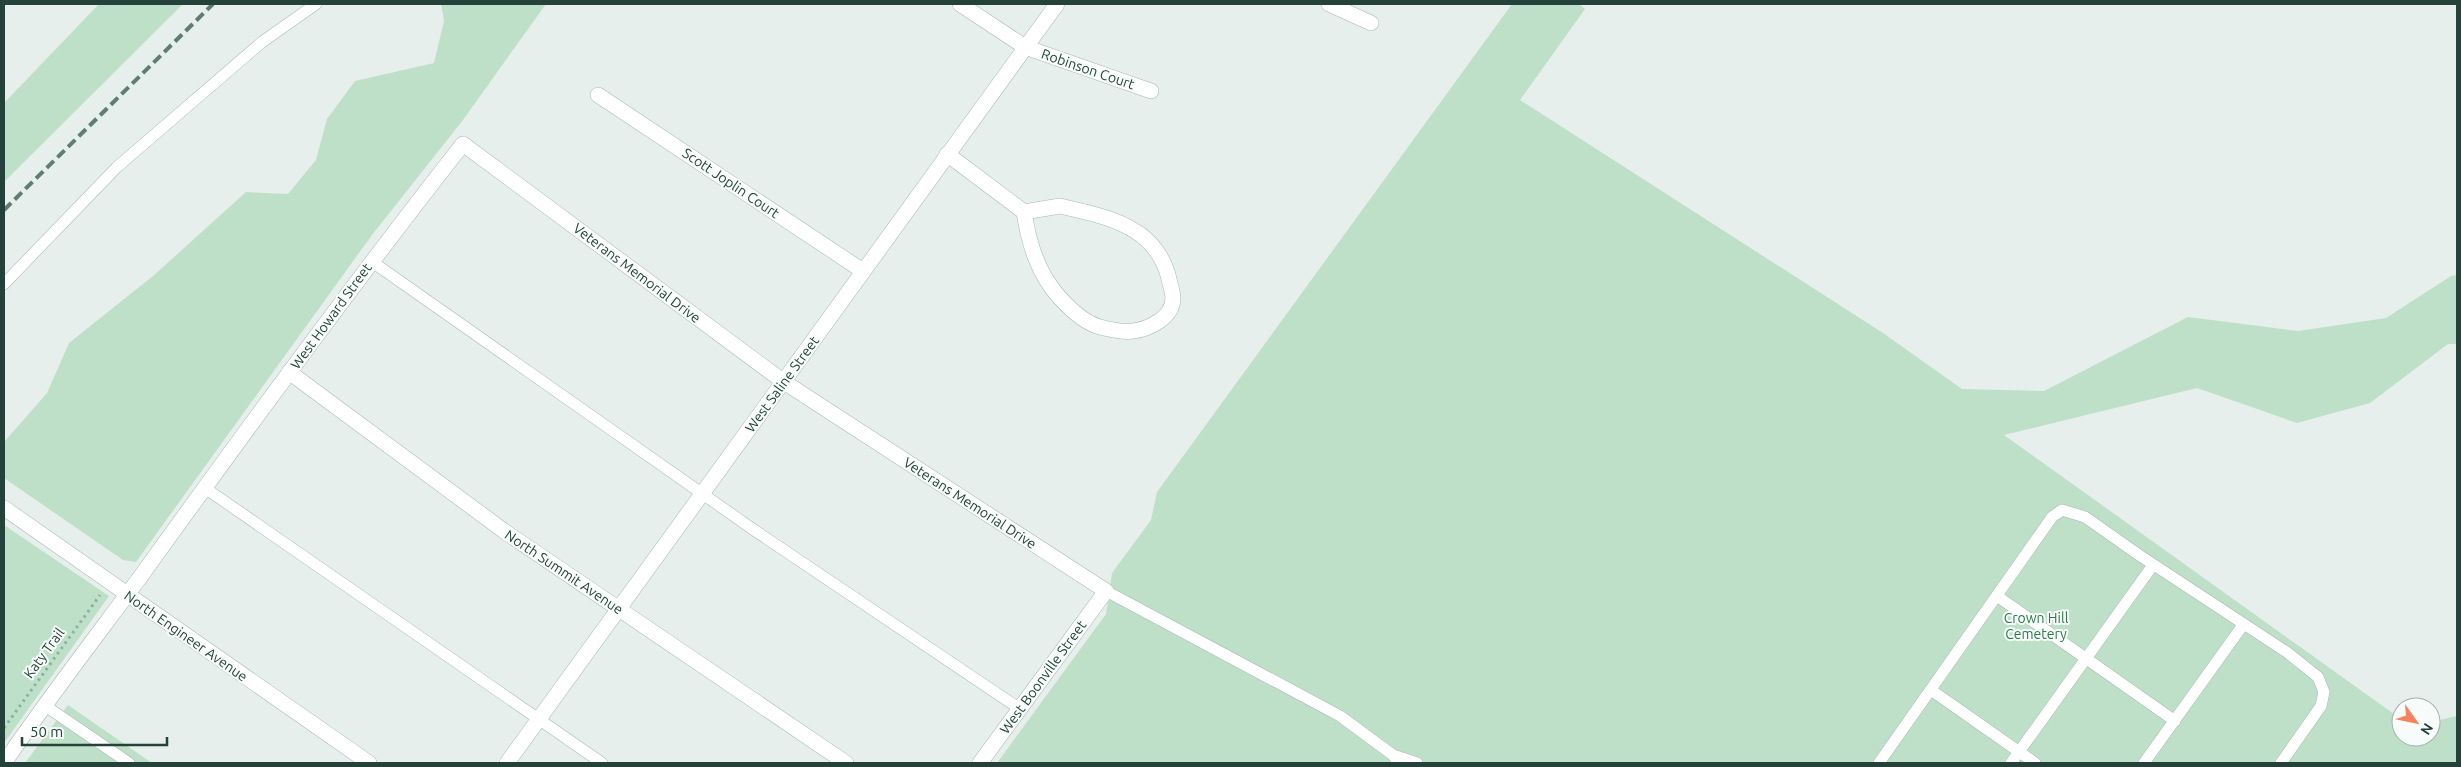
<svg xmlns="http://www.w3.org/2000/svg" width="2461" height="767" font-family="Ubuntu,sans-serif">
  <style>
    .green { fill: #bfe0c8 }
    .lines { fill: none; stroke-linecap: round; stroke-linejoin: round }
    .service-casing { stroke: #a8b8b2; stroke-width: 12 }
    .minor-casing { stroke: #a8b8b2; stroke-width: 16 }
    .tertiary-casing { stroke: #a8b8b2; stroke-width: 16 }
    .path { stroke: #86b3a5; stroke-width: 3; stroke-dasharray: 2.5 4; stroke-linecap: butt }
    .service { stroke: #fff; stroke-width: 11 }
    .minor { stroke: #fff; stroke-width: 15 }
    .tertiary { stroke: #fff; stroke-width: 15 }
    .rail { stroke: #5f7d75; stroke-width: 4; stroke-dasharray: 10 5; stroke-linecap: butt }
    .labels { text-anchor: middle; dominant-baseline: central; stroke-width: 4; stroke-linejoin: round; paint-order: stroke }
    .street-label { font-size: 14px; fill: #24423a; stroke: #f7fbf9 }
    .park-label { font-size: 14px; fill: #2d7a4b; stroke: #f7fbf9 }
  </style>
  <rect width="100%" height="100%" fill="#e6efeb"/>
  <!-- green -->
  <path class="green" d="M 99,4 L 183,4 L 4,182 L 4,103 Z
    M 441,4 L 546,4 L 463,120 L 372,235 L 136,562 L 123,560 L 4,478 L 4,442 L 47,393 L 69,343 L 153,276 L 246,192 L 288,194 L 316,160 L 327,119 L 355,81 L 434,63 L 444,21 Z
    M 1512,4 L 1579,4 L 1585,9 L 1520,100 L 1883,333 L 1962,389 L 2044,391 L 2188,317 L 2298,331 L 2386,318 L 2451,276 L 2457,275 L 2457,344 L 2448,344 L 2370,403 L 2297,423 L 2197,388 L 2004,435 L 2401,719 L 2401,737 L 2431,737 L 2431,722 L 2457,716 L 2457,763 L 997,763 L 1106,614 L 1112,573 L 1151,520 L 1157,492 Z
    M 4,525 L 109,596 L 4,743 Z
    M 68,705 L 152,763 L 25,763 Z"/>
  <g class="lines">
    <defs>
      <path id="service" d="M 371,261 L 754,530 L 1020,709
        M 4,284 L 117,167 L 262,42 L 316,4
        M 205,488 L 602,763
        M 1106,591 L 1340,716 L 1393,755 L 1398,763
        M 1997,596 L 2175,721
        M 1931,690 L 2035,763
        M 44,705 L 129,763
        M 1393,755 L 1417,763
        M 1879,763 L 2052,517 L 2062,510 L 2085,517 L 2139,555 L 2288,653 L 2318,677 L 2324,692 L 2321,706 L 2281,763
        M 2011,763 L 2153,565
        M 2144,763 L 2243,625"/>
      <path id="minor" d="M 960,4 L 1025,47 L 1151,91
        M 1329,4 L 1371,23
        M 598,95 L 863,271
        M 947,154 L 1024,212
        M 1060,206 C 1085,212 1113,217 1135,231 C 1152,241 1165,260 1169,279 C 1170,285 1173,292 1173,298 C 1173,317 1150,329 1133,331 C 1124,333 1108,329 1100,327 C 1085,323 1070,309 1060,298 C 1038,274 1029,244 1024,212 Z
        M 289,372 L 504,531 L 846,763
        M 4,763 C 48,699 95,638 141,576 C 246,430 352,285 463,144 L 784,382 L 1106,591 L 980,763"/>
      <path id="tertiary" d="M 4,508 L 369,763
        M 507,763 L 1057,4"/>
    </defs>
    <!-- service casing -->
    <use href="#service" class="service-casing"/>
    <!-- minor casing -->
    <use href="#minor" class="minor-casing"/>
    <!-- tertiary casing -->
    <use href="#tertiary" class="tertiary-casing"/>
    <!-- path -->
    <path class="path" d="M 4,728 L 100,595"/>
    <!-- service -->
    <use href="#service" class="service"/>
    <!-- minor -->
    <use href="#minor" class="minor"/>
    <!-- tertiary -->
    <use href="#tertiary" class="tertiary"/>
    <!-- rail -->
    <path class="rail" d="M 4,210 L 213,4"/>
  </g>
  <g class="labels">
    <!-- street labels -->
    <g class="street-label">
      <text transform="translate(1088 69) rotate(19)">Robinson Court</text>
      <text transform="translate(731 183) rotate(34)">Scott Joplin Court</text>
      <text transform="translate(637 273) rotate(37)">Veterans Memorial Drive</text>
      <text transform="translate(331 316) rotate(-54)">West Howard Street</text>
      <text transform="translate(782 384) rotate(-54)">West Saline Street</text>
      <text transform="translate(970 503) rotate(33)">Veterans Memorial Drive</text>
      <text transform="translate(564 572) rotate(34)">North Summit Avenue</text>
      <text transform="translate(186 636) rotate(35)">North Engineer Avenue</text>
      <text transform="translate(44 653) rotate(-54)">Katy Trail</text>
      <text transform="translate(1043 677) rotate(-54)">West Boonville Street</text>
    </g>
    <!-- park labels -->
    <g class="park-label">
      <text x="2036" y="618">Crown Hill<tspan x="2036" dy="16">Cemetery</tspan></text>
    </g>
  </g>
  <!-- border -->
  <rect width="2461" height="767" fill="none" stroke="#24423a" stroke-width="10"/>
  <!-- north arrow -->
  <g transform="translate(2416 722) rotate(123)"><circle r="24" fill="#f7fbf9" stroke="#a3b1ad"/>
  <path d="M0-4L9 19L0 12L-9 19Z" fill="#f4845f"/>
  <text y="-8" font-size="14" font-weight="bold" text-anchor="middle" fill="#24423a">N</text>
  </g>
  <!-- scale -->
  <path d="M22 737v8h145v-8" fill="none" stroke="#24423a" stroke-width="2.5"/>
  <text x="30" y="737" font-size="15" fill="#24423a" stroke="#f7fbf9" stroke-width="4" paint-order="stroke">50 m</text>
</svg>
